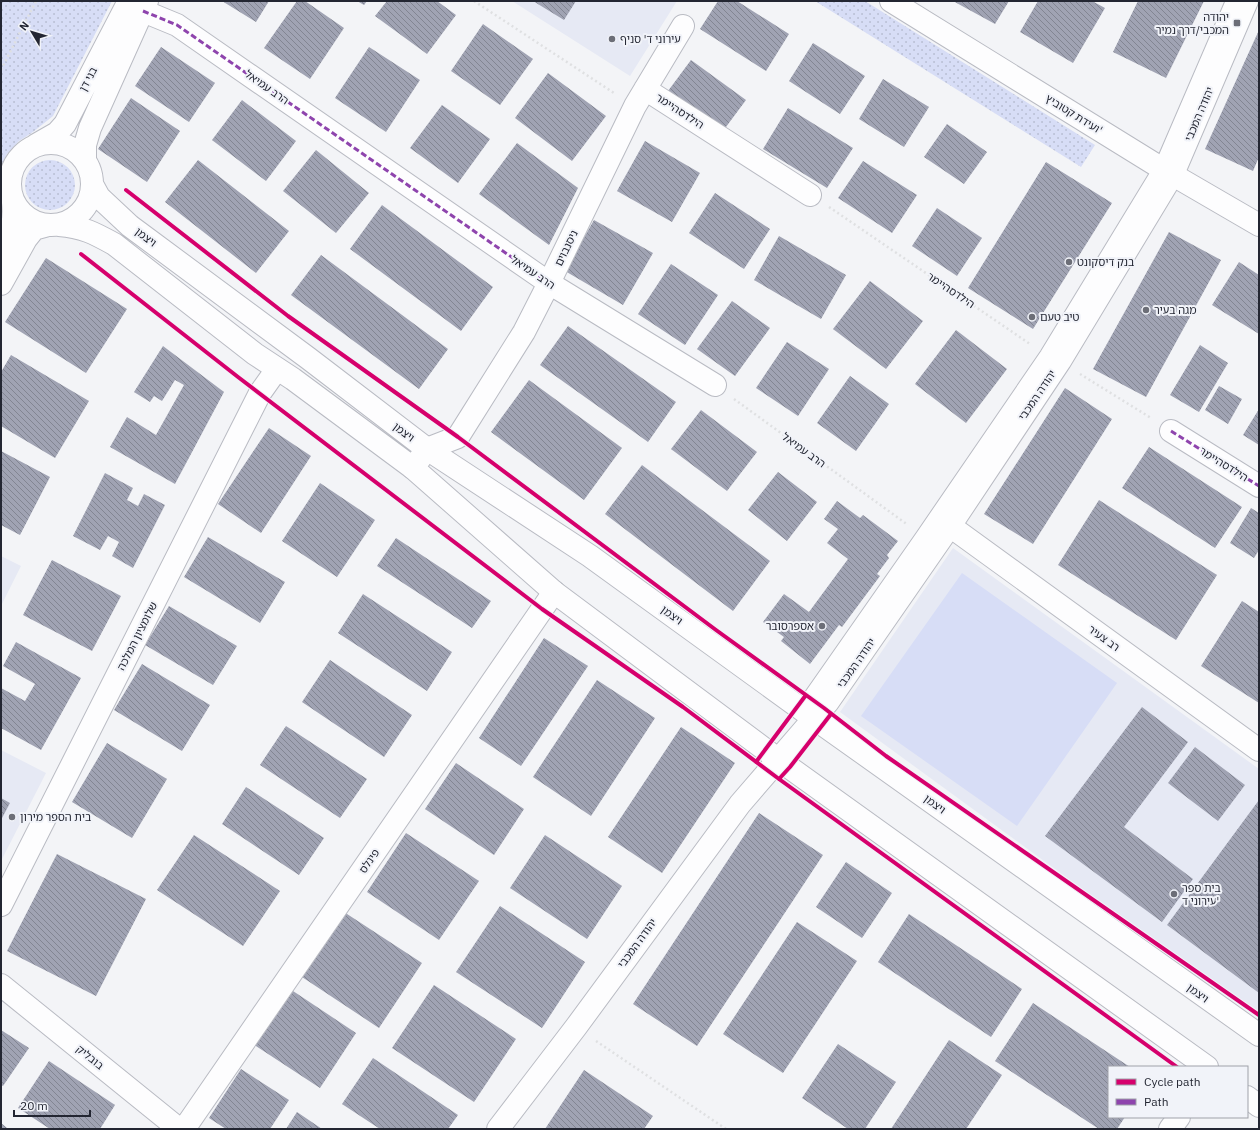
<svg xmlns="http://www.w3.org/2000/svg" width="1260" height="1130" font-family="'IBM Plex Sans','Noto Sans Hebrew',sans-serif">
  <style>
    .built { fill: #e6e9f4 }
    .grass { fill: url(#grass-dots) }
    .garden { fill: #d7ddf6 }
    .building { fill: url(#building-back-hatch) }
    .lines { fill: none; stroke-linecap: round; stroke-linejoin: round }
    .lane-casing { stroke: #b9bbc3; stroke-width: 16 }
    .street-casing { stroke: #b9bbc3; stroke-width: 24 }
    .secondary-casing { stroke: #b9bbc3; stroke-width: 24 }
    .path { stroke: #dfe0e2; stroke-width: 2.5; stroke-dasharray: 2 3; stroke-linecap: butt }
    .lane { stroke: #fdfdfe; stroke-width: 14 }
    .street { stroke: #fdfdfe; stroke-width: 22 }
    .secondary { stroke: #fdfdfe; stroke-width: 22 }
    .quiet { stroke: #8e44ad; stroke-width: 3; stroke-dasharray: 6 3; stroke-linecap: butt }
    .cycleway-casing { stroke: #f1f3f9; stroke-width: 6 }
    .cycleway { stroke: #d6006c; stroke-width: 4 }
    .poi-dot { fill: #6c6e77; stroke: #f1f3f9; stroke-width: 1.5 }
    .labels { text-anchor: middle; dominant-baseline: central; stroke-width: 4; stroke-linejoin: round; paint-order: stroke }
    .poi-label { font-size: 11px; fill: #232632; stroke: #f1f3f9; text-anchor: start }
    .street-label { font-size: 11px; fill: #232632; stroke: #f1f3f9 }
  </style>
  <defs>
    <pattern id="grass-dots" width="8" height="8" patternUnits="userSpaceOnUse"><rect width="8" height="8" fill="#d7ddf6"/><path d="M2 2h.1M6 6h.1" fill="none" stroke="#b8bed3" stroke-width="1.8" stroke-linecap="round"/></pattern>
    <pattern id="building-back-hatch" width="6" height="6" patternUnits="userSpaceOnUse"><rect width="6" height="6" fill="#a0a3b3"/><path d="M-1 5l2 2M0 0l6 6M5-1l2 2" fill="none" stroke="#828592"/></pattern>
  </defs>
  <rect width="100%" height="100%" fill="#f3f4f7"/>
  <!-- built -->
  <path class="built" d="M 512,1 L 677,1 L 630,76 Z
    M 953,548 L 1259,769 L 1259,1018 L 840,712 Z
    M 1,556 L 21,566 L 1,606 Z
    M 1,750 L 46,773 L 1,861 Z"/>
  <!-- grass -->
  <path class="grass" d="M 1,1 L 112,1 L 53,116 L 33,132 L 19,141 L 7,154 L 1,166 Z
    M 815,1 L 865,1 L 1095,145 L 1081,167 Z
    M25 185a25 25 0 1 1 50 0a25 25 0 1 1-50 0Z"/>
  <!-- garden -->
  <path class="garden" d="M 962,573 L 1117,683 L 1017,826 L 861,716 Z"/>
  <!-- building -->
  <path class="building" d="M 222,1 L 269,1 L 256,22 Z
    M 297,1 L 305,1 L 344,28 L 310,79 L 264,48 Z
    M 357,1 L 367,1 L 364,5 Z
    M 387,1 L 437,1 L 456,15 L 427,54 L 375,16 Z
    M 533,1 L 576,1 L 564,20 Z
    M 718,1 L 737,1 L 789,34 L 766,71 L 700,29 Z
    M 953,1 L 1009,1 L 995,24 Z
    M 1038,1 L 1092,1 L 1105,8 L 1073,63 L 1020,32 Z
    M 1138,1 L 1204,1 L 1166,78 L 1113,52 Z
    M 483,24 L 533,59 L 500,105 L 451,71 Z
    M 1259,30 L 1259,157 L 1253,171 L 1205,149 Z
    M 813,43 L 865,76 L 840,114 L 789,81 Z
    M 161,47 L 215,83 L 189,122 L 135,86 Z
    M 369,47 L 420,80 L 386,132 L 335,98 Z
    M 691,60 L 746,100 L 723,131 L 668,91 Z
    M 548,73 L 606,116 L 572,161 L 515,118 Z
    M 883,79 L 929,107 L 904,147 L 859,119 Z
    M 131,98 L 180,131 L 147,182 L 98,149 Z
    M 242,100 L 296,141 L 266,181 L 212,140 Z
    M 442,105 L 490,139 L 458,183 L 410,148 Z
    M 788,108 L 853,148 L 827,188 L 763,149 Z
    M 947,124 L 987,152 L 964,184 L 924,157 Z
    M 645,141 L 700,173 L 672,222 L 617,191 Z
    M 517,143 L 578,188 L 549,245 L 479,194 Z
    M 316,150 L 369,193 L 336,233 L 283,191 Z
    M 198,160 L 289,231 L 256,273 L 165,202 Z
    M 863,161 L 917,195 L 892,233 L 838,198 Z
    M 1046,162 L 1112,203 L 1033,329 L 968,288 Z
    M 715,193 L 770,229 L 744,269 L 689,233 Z
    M 382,205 L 493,287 L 461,331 L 350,249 Z
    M 937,208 L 982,238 L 957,276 L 912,246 Z
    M 594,220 L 653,253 L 623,305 L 565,271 Z
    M 1169,232 L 1221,260 L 1146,397 L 1093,369 Z
    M 779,236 L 846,275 L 821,319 L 754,280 Z
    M 321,255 L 448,349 L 419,389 L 291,295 Z
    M 46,258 L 127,309 L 86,373 L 5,322 Z
    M 1239,262 L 1259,275 L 1259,334 L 1212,305 Z
    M 671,264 L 718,295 L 685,345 L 638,314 Z
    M 870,281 L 923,321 L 886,369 L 833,329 Z
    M 732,301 L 770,328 L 735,376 L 697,349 Z
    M 568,326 L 676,402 L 648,442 L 540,365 Z
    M 956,330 L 1007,369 L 966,423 L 915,384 Z
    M 787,342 L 829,369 L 798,416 L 756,388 Z
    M 1200,345 L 1228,363 L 1199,412 L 1170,395 Z
    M 163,346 L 224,392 L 175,484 L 110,447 L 127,417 L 156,435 L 184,385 L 175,380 L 162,401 L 154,396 L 150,402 L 134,392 Z
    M 11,355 L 89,401 L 55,458 L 1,426 L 1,372 Z
    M 850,376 L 889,404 L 856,451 L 817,423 Z
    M 529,380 L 622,448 L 584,500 L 491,432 Z
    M 1219,386 L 1242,399 L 1228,424 L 1205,410 Z
    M 1065,388 L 1112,419 L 1033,544 L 984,514 Z
    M 1259,409 L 1259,445 L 1243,435 Z
    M 701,410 L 757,452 L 727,491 L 671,449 Z
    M 269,428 L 311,456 L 261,533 L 218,504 Z
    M 1149,447 L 1242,507 L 1215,548 L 1122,488 Z
    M 1,451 L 50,477 L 20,535 L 1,525 Z
    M 642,465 L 770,561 L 733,611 L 605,514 Z
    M 778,472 L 817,502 L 787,541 L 748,510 Z
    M 105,473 L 133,488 L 127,500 L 138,506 L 144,494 L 165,505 L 133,568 L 112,556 L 119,542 L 108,536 L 100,550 L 73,536 Z
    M 320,483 L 375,520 L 337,577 L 282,541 Z
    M 1099,500 L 1217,575 L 1176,640 L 1058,565 Z
    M 837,501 L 860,518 L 863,515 L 898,541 L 887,555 L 889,558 L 877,574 L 880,576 L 842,627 L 839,625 L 810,664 L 781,641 L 784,637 L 763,622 L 784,594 L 809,612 L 848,559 L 827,543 L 838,529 L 824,519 Z
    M 1251,508 L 1259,513 L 1259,550 L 1254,558 L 1230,543 Z
    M 208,537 L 285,582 L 260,623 L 184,577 Z
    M 396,538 L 491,601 L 472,628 L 377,566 Z
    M 52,560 L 121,596 L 92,651 L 23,615 Z
    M 363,594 L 452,652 L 427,691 L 338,633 Z
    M 1242,601 L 1259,612 L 1259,703 L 1201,666 Z
    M 169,606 L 237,646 L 213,685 L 145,645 Z
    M 544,638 L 588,666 L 521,766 L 479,738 Z
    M 16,642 L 81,678 L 41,750 L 1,728 L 1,688 L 25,701 L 35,684 L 3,666 Z
    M 330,660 L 412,715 L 384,757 L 302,702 Z
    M 142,664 L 210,705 L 182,751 L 114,710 Z
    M 597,680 L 655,718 L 591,816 L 533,777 Z
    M 1142,707 L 1188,742 L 1124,827 L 1193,879 L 1162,922 L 1045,836 Z
    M 286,726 L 367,779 L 340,818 L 260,765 Z
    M 681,727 L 735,763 L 662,873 L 608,837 Z
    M 107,743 L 167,779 L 132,838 L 72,802 Z
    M 1195,747 L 1245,785 L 1218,821 L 1168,783 Z
    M 456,763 L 524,809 L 494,855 L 425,809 Z
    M 246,787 L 324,838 L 299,875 L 222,824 Z
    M 1,798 L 10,803 L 1,820 Z
    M 1259,800 L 1259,993 L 1167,925 Z
    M 759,813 L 823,855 L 697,1046 L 633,1004 Z
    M 406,833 L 479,881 L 439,940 L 367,892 Z
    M 194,835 L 280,891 L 243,946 L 157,890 Z
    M 545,835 L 622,886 L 587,939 L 510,888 Z
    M 57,854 L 146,899 L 96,996 L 7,951 Z
    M 846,862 L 892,893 L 862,938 L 816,907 Z
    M 500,906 L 585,962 L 542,1028 L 456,972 Z
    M 344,912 L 422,963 L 379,1028 L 302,977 Z
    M 909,914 L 1022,989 L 991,1037 L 878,962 Z
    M 797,922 L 857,961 L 783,1073 L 723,1034 Z
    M 434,985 L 516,1039 L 474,1102 L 392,1048 Z
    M 290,989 L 356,1033 L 320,1088 L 253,1044 Z
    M 1033,1003 L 1130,1067 L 1109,1067 L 1109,1117 L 1125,1117 L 1117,1129 L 1099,1129 L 995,1061 Z
    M 1,1030 L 29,1048 L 3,1086 L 1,1085 Z
    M 949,1040 L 1002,1075 L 966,1129 L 891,1129 Z
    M 838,1044 L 896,1082 L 865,1129 L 848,1129 L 802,1098 Z
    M 373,1058 L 458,1115 L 448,1129 L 380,1129 L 342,1104 Z
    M 49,1061 L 115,1105 L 100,1129 L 50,1129 L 18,1108 Z
    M 241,1069 L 289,1100 L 270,1129 L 226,1129 L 209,1118 Z
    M 584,1070 L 653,1116 L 644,1129 L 545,1129 Z
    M 297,1112 L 322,1129 L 286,1129 Z
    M 1,1123 L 7,1128 L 6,1129 L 1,1129 Z"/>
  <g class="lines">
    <defs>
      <path id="lane" d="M 802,709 L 923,536 L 1047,355 L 1161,168 L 1233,1"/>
      <path id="street" d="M 891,1 L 1161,168 L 1259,225
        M 143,11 L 177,25 L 549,283 L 715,385
        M 645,89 L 810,195
        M 1,249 C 11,230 15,224 13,202
        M 1,284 L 26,239 L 34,229 L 45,226
        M 1171,431 L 1259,486
        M 413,468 L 427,449 L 458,437 L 524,332 L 549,283 L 635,106 L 683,26
        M 950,526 L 1259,750
        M 1,905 L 260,393 L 277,369
        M 1,985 L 179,1129
        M 184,1129 L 554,592
        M 1170,1129 L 1179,1117"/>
      <path id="secondary" d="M10 184a41 41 0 1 1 82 0a41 41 0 1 1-82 0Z
        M 36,145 L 57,133 L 65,124 L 129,1
        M 85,160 L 85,145 L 90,128 L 147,1
        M 93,186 L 99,197 L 130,226 L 308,358 L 427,449 L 590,556 L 815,719 L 1259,1035
        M 59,225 C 83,227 94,233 114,244 L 255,354 L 293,379 L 413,468 L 554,592 L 779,760 L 1207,1067
        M 1247,1097 L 1259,1106
        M 498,1129 L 576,1027 L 740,804 L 828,702 L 950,526 L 1060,361 L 1173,174 L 1247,1"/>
    </defs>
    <!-- lane casing -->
    <use href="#lane" class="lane-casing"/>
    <!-- street casing -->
    <use href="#street" class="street-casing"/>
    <!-- secondary casing -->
    <use href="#secondary" class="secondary-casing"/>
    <!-- path -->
    <path class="path" d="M 474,1 L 614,93
      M 1,70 L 36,1
      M 829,207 L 1030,344
      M 1080,374 L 1151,418
      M 734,399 L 908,525
      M 596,1041 L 726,1129"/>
    <!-- lane -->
    <use href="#lane" class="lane"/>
    <!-- street -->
    <use href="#street" class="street"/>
    <!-- secondary -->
    <use href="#secondary" class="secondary"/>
    <!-- quiet -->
    <path class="quiet" d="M 143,11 L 177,25 L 549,283
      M 1171,431 L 1259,486"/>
    <defs>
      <path id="cycleway" d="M 126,190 L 288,316 L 458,437 L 716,630 L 824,708 L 886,756 L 1259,1015
        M 81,254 L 238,377 L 542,609 L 683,707 L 779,779 L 1177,1067
        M 756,762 L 806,695
        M 779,779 L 790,767 L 831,714"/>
    </defs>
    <!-- cycleway casing -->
    <use href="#cycleway" class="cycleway-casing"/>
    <!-- cycleway -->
    <use href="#cycleway" class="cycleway"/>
  </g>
  <!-- markers -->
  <g class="poi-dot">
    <rect x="1233" y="19" width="8" height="8" rx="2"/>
    <circle cx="612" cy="39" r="4"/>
    <circle cx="1069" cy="262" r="4"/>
    <circle cx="1146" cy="310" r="4"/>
    <circle cx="1032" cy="317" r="4"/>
    <circle cx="822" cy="626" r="4"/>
    <circle cx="12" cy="817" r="4"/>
    <circle cx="1174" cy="894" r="4"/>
  </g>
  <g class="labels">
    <!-- poi labels -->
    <g class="poi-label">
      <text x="1229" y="17" text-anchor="end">יהודה<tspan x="1229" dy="13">המכבי/דרך נמיר</tspan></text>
      <text x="620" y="39">עירוני ד' סניף</text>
      <text x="1077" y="262">בנק דיסקונט</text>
      <text x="1154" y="310">מגה בעיר</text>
      <text x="1040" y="317">טיב טעם</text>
      <text x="814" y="626" text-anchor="end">אספרסובר</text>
      <text x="20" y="817">בית הספר מירון</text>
      <text x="1182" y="888">בית ספר<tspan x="1182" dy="13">עירוני ד'</tspan></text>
    </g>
    <!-- street labels -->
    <g class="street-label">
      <text transform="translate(88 79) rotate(-62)">בני דן</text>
      <text transform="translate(267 87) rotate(35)">הרב עמיאל</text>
      <text transform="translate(680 111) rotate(33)">הילדסהיימר</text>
      <text transform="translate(1074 114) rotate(32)">ועידת קטוביץ'</text>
      <text transform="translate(1199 114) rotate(-67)">יהודה המכבי</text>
      <text transform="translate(146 237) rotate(37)">ויצמן</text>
      <text transform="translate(566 248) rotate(-64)">ניסנבוים</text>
      <text transform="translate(533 272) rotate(34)">הרב עמיאל</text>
      <text transform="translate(951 290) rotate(34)">הילדסהיימר</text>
      <text transform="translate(1037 395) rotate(-56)">יהודה המכבי</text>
      <text transform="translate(404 432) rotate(37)">ויצמן</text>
      <text transform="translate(804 450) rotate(36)">הרב עמיאל</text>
      <text transform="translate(1224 464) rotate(32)">הילדסהיימר</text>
      <text transform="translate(672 615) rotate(36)">ויצמן</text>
      <text transform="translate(137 636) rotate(-63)">שלומציון המלכה</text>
      <text transform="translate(1104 638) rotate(36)">רב צעיר</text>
      <text transform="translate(856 663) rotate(-55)">יהודה המכבי</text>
      <text transform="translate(935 804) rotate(36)">ויצמן</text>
      <text transform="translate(369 861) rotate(-55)">פינלס</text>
      <text transform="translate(637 943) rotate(-54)">יהודה המכבי</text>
      <text transform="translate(1198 993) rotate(36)">ויצמן</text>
      <text transform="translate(90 1057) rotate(39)">בובליק</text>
    </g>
  </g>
  <!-- border -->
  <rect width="1260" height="1130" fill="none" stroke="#232632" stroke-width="4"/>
  <!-- legend -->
  <rect x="1108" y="1066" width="140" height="52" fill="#f1f3f9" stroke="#9fa1a9"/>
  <rect x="1116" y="1079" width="20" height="6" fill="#d6006c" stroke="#9fa1a9"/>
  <text x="1144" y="1086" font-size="12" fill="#232632">Cycle path</text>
  <rect x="1116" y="1099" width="20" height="6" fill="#8e44ad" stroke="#9fa1a9"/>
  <text x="1144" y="1106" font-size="12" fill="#232632">Path</text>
  <!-- north arrow -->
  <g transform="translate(32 32) rotate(308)" stroke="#f1f3f9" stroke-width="3" paint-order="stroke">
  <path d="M0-3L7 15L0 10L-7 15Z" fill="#232632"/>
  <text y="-6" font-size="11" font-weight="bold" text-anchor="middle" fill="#232632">N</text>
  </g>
  <!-- scale -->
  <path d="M14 1110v6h76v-6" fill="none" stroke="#232632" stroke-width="2"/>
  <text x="20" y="1110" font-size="12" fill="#232632" stroke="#f1f3f9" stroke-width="3" paint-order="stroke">20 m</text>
</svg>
